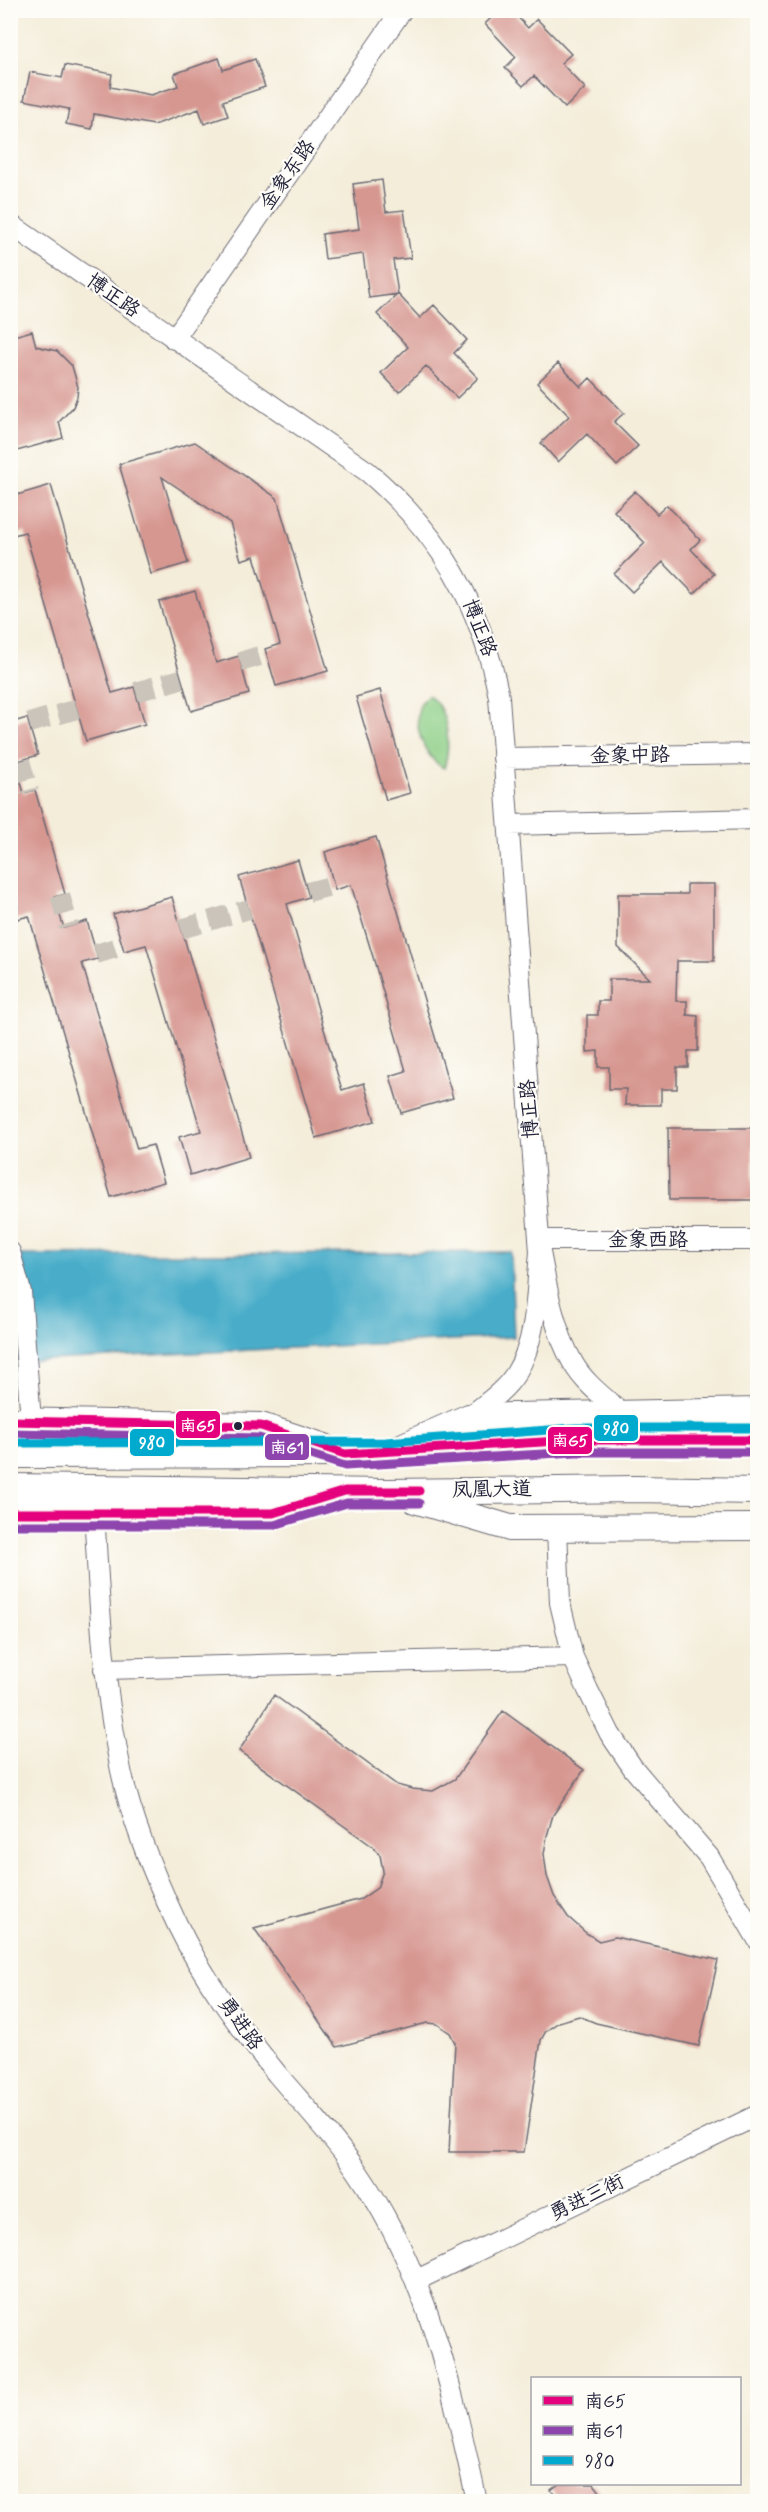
<svg xmlns="http://www.w3.org/2000/svg" width="768" height="2512" font-family="Mynerve,'LXGW WenKai TC',sans-serif">
  <style>
    .green { fill: #8dcf87; stroke: #587861; stroke-width: 1.5 }
    .water { fill: #49adc9; stroke: #366882; stroke-width: 1.5 }
    .building { fill: #d79791 }
    .lines { fill: none; stroke-linecap: round; stroke-linejoin: round }
    .minor-tunnel { stroke: #cac4ba; stroke-width: 20; stroke-dasharray: 20 10; stroke-linecap: butt }
    .minor-casing { stroke: #6c6973; stroke-width: 22 }
    .major-casing { stroke: #6c6973; stroke-width: 28 }
    .minor { stroke: #fff; stroke-width: 20 }
    .major { stroke: #fff; stroke-width: 26 }
    .bus-1-casing { stroke: #fdfcf7; stroke-width: 14 }
    .bus-2-casing { stroke: #fdfcf7; stroke-width: 14 }
    .bus-3-casing { stroke: #fdfcf7; stroke-width: 14 }
    .bus-1 { stroke: #e5007d; stroke-width: 9 }
    .bus-2 { stroke: #8e44ad; stroke-width: 9 }
    .bus-3 { stroke: #00a9ce; stroke-width: 9 }
    .bus-dot { fill: #22223b; stroke: #fdfcf7; stroke-width: 2 }
    .labels { text-anchor: middle; dominant-baseline: central; stroke-width: 4.5; stroke-linejoin: round; paint-order: stroke }
    .street-label { font-size: 20px; fill: #22223b; stroke: #fdfcf7 }
    .line-badge { stroke: #fdfcf7; stroke-width: 2 }
    .badge-label { font-size: 16px; text-anchor: middle; font-weight: bold; fill: #fff }
  </style>
  <rect width="100%" height="100%" fill="#fdfcf7"/>
  <filter id="ink" filterUnits="userSpaceOnUse"><feTurbulence type="fractalNoise" baseFrequency=".0167" numOctaves="2"/><feDisplacementMap in="SourceGraphic" scale="12" xChannelSelector="R" yChannelSelector="G"/><feConvolveMatrix kernelMatrix="1 2 1 2 8 2 1 2 1" color-interpolation-filters="sRGB"/></filter>
  <filter id="wash" filterUnits="userSpaceOnUse"><feTurbulence type="fractalNoise" baseFrequency=".008" numOctaves="4" result="noise"/><feDisplacementMap in="SourceGraphic" scale="24" xChannelSelector="R" yChannelSelector="G"/><feGaussianBlur stdDeviation="1.35" result="paint"/><feColorMatrix in="noise" values="0 0 0 0 0 0 0 0 0 0 0 0 0 0 0 0 0 1.4 0 .05"/><feComposite in="paint" operator="in"/></filter>
  <g filter="url(#wash)">
    <rect width="100%" height="100%" fill="#f4edda"/>
    <!-- green -->
    <path class="green" d="M 428,695 C 449,709 451,746 444,768 C 422,758 406,711 428,695 Z"/>
    <!-- water -->
    <path class="water" d="M 511,1252 L 514,1337 L 11,1362 L 10,1255 Z"/>
    <g id="blocks">
      <!-- building -->
      <path class="building" d="M 499,10 L 511,10 L 528,28 L 537,19 L 571,54 L 561,63 L 585,88 L 565,108 L 534,76 L 523,86 L 505,68 L 516,57 L 485,24 Z
        M 219,58 L 223,70 L 255,59 L 265,87 L 223,101 L 228,116 L 204,124 L 199,109 L 154,125 L 94,114 L 92,129 L 66,124 L 69,109 L 24,100 L 30,72 L 62,78 L 65,65 L 112,74 L 110,87 L 151,95 L 178,86 L 174,74 Z
        M 382,180 L 386,212 L 404,210 L 411,258 L 393,260 L 398,294 L 369,298 L 363,254 L 325,259 L 322,234 L 359,229 L 353,184 Z
        M 398,294 L 420,318 L 434,305 L 467,340 L 454,353 L 478,378 L 457,398 L 426,366 L 399,392 L 381,373 L 408,347 L 377,314 Z
        M 32,331 L 36,346 L 57,351 L 72,366 L 78,387 L 77,397 L 73,407 L 59,422 L 63,438 L 10,453 L 10,337 Z
        M 558,363 L 581,387 L 590,378 L 624,413 L 614,422 L 638,446 L 617,466 L 587,434 L 558,462 L 541,443 L 569,416 L 537,383 Z
        M 195,442 L 277,498 L 328,671 L 276,686 L 265,649 L 280,644 L 254,556 L 241,560 L 230,523 L 162,477 L 188,563 L 151,574 L 119,464 Z
        M 51,485 L 112,693 L 134,687 L 145,724 L 86,741 L 25,532 L 10,536 L 10,497 Z
        M 635,491 L 657,514 L 667,505 L 700,540 L 691,549 L 714,574 L 694,594 L 663,562 L 632,592 L 614,574 L 645,543 L 614,511 Z
        M 195,591 L 216,663 L 239,656 L 249,694 L 191,711 L 159,602 Z
        M 380,690 L 410,793 L 386,800 L 356,697 Z
        M 27,718 L 38,755 L 15,762 L 24,793 L 35,790 L 65,894 L 54,897 L 64,928 L 87,921 L 98,959 L 82,963 L 108,1052 L 137,1149 L 153,1145 L 164,1182 L 111,1197 L 29,916 L 10,921 L 10,723 Z
        M 376,837 L 453,1098 L 401,1113 L 390,1076 L 406,1071 L 373,957 L 351,885 L 335,890 L 325,852 Z
        M 298,860 L 309,897 L 287,904 L 342,1090 L 364,1083 L 375,1121 L 316,1138 L 239,877 Z
        M 687,884 L 714,884 L 714,961 L 677,961 L 676,1001 L 687,1001 L 687,1015 L 698,1016 L 698,1051 L 688,1051 L 688,1067 L 677,1067 L 677,1089 L 661,1089 L 661,1105 L 625,1105 L 626,1089 L 609,1089 L 609,1067 L 598,1067 L 598,1051 L 587,1052 L 587,1015 L 598,1015 L 598,1001 L 609,1001 L 609,979 L 650,979 L 618,947 L 618,894 L 687,894 Z
        M 172,897 L 249,1157 L 190,1175 L 179,1137 L 201,1131 L 146,945 L 124,951 L 113,914 Z
        M 668,1128 L 753,1128 L 753,1200 L 669,1200 Z
        M 274,1695 L 397,1785 L 412,1789 L 433,1791 L 455,1779 L 503,1711 L 584,1770 L 553,1815 L 547,1836 L 544,1854 L 547,1876 L 554,1896 L 568,1917 L 586,1933 L 599,1941 L 615,1937 L 718,1960 L 699,2046 L 596,2023 L 579,2016 L 559,2022 L 546,2031 L 541,2040 L 524,2152 L 449,2152 L 455,2043 L 450,2033 L 437,2024 L 427,2023 L 337,2047 L 254,1928 L 361,1899 L 377,1888 L 383,1871 L 380,1855 L 372,1846 L 239,1751 Z
        M 559,2484 L 594,2484 L 608,2502 L 560,2502 L 551,2490 Z"/>
    </g>
  </g>
  <g filter="url(#ink)">
    <use href="#blocks" fill-opacity="0" stroke="#6c6973" stroke-width="1.5"/>
    <g class="lines">
      <!-- minor-tunnel -->
      <path class="minor-tunnel" d="M 240,662 L 266,654
        M 136,692 L 181,679
        M 29,723 L 77,709
        M 20,761 L 29,792
        M 308,892 L 334,885
        M 60,895 L 69,927
        M 181,929 L 249,909
        M 96,954 L 122,946"/>
      <defs>
        <path id="minor" d="M 10,224 L 368,472 C 441,535 480,602 499,697 L 540,1252
          M 174,339 L 402,10
          M 503,758 L 758,754
          M 509,825 L 758,819
          M 539,1240 L 758,1240
          M 10,1252 L 21,1292 L 31,1421
          M 469,1417 C 485,1404 505,1391 516,1373 C 538,1338 536,1291 540,1252 C 547,1289 554,1330 573,1363 C 584,1383 605,1398 622,1413
          M 94,1511 C 99,1593 102,1674 118,1755 C 128,1813 152,1871 177,1924 C 203,1978 240,2028 277,2074 C 304,2106 333,2136 357,2171 C 427,2273 451,2383 477,2502
          M 557,1528 L 560,1603 L 573,1657 L 588,1690 L 610,1734 L 633,1768 L 709,1857 L 758,1940
          M 104,1669 L 573,1657
          M 417,2280 L 758,2115"/>
        <path id="major" d="M 10,1421 L 261,1426 L 325,1447
          M 401,1447 L 469,1417 L 758,1411
          M 10,1455 L 386,1454 L 576,1440 L 758,1440
          M 10,1487 L 389,1492 L 635,1489 L 758,1491
          M 415,1500 L 510,1528 L 758,1527
          M 10,1513 L 94,1511 L 273,1513 L 321,1498"/>
      </defs>
      <!-- minor casing -->
      <use href="#minor" class="minor-casing"/>
      <!-- major casing -->
      <use href="#major" class="major-casing"/>
      <!-- minor -->
      <use href="#minor" class="minor"/>
      <!-- major -->
      <use href="#major" class="major"/>
      <defs>
        <path id="bus-1" d="M 10,1421 L 261,1426 L 345,1454 L 576,1440 L 758,1440
          M 10,1513 L 273,1513 L 345,1491 L 419,1491"/>
        <path id="bus-2" d="M 10,1433 L 259,1438 L 345,1466 L 576,1452 L 758,1452
          M 10,1525 L 274,1525 L 347,1503 L 419,1503"/>
        <path id="bus-3" d="M 10,1443 L 386,1442 L 575,1428 L 758,1428"/>
      </defs>
      <!-- bus-1 casing -->
      <use href="#bus-1" class="bus-1-casing"/>
      <!-- bus-2 casing -->
      <use href="#bus-2" class="bus-2-casing"/>
      <!-- bus-3 casing -->
      <use href="#bus-3" class="bus-3-casing"/>
      <!-- bus-1 -->
      <use href="#bus-1" class="bus-1"/>
      <!-- bus-2 -->
      <use href="#bus-2" class="bus-2"/>
      <!-- bus-3 -->
      <use href="#bus-3" class="bus-3"/>
    </g>
  </g>
  <!-- markers -->
  <circle class="bus-dot" cx="238" cy="1426" r="5"/>
  <g class="labels">
    <!-- street labels -->
    <g class="street-label">
      <text transform="translate(288 175) rotate(-55)">金象东路</text>
      <text transform="translate(113 296) rotate(35)">博正路</text>
      <text transform="translate(479 628) rotate(69)">博正路</text>
      <text transform="translate(630 756) rotate(-1)">金象中路</text>
      <text transform="translate(530 1109) rotate(-94)">博正路</text>
      <text x="648" y="1240">金象西路</text>
      <text transform="translate(492 1490) rotate(-1)">凤凰大道</text>
      <text transform="translate(240 2024) rotate(54)">勇进路</text>
      <text transform="translate(587 2198) rotate(-26)">勇进三街</text>
    </g>
  </g>
  <g class="line-badge">
    <rect x="175" y="1410" width="46" height="29" rx="6" fill="#e5007d"/>
    <rect x="593" y="1414" width="46" height="28" rx="6" fill="#00a9ce"/>
    <rect x="547" y="1426" width="46" height="29" rx="6" fill="#e5007d"/>
    <rect x="129" y="1428" width="46" height="29" rx="6" fill="#00a9ce"/>
    <rect x="264" y="1433" width="46" height="28" rx="6" fill="#8e44ad"/>
  </g>
  <g class="badge-label">
    <text x="198" y="1431">南G5</text>
    <text x="616" y="1434">980</text>
    <text x="570" y="1446">南G5</text>
    <text x="152" y="1448">980</text>
    <text x="287" y="1453">南G1</text>
  </g>
  <!-- margin -->
  <rect width="768" height="2512" fill="none" stroke="#fdfcf7" stroke-width="36"/>
  <!-- legend -->
  <rect x="531" y="2377" width="210" height="108" fill="#fdfcf7" stroke="#a5a5ac" stroke-width="1.5"/>
  <rect x="543" y="2396" width="30" height="9" fill="#e5007d" stroke="#a5a5ac" stroke-width="1.5"/>
  <text x="585" y="2407" font-size="18" fill="#22223b">南G5</text>
  <rect x="543" y="2426" width="30" height="9" fill="#8e44ad" stroke="#a5a5ac" stroke-width="1.5"/>
  <text x="585" y="2437" font-size="18" fill="#22223b">南G1</text>
  <rect x="543" y="2456" width="30" height="9" fill="#00a9ce" stroke="#a5a5ac" stroke-width="1.5"/>
  <text x="585" y="2467" font-size="18" fill="#22223b">980</text>
</svg>
